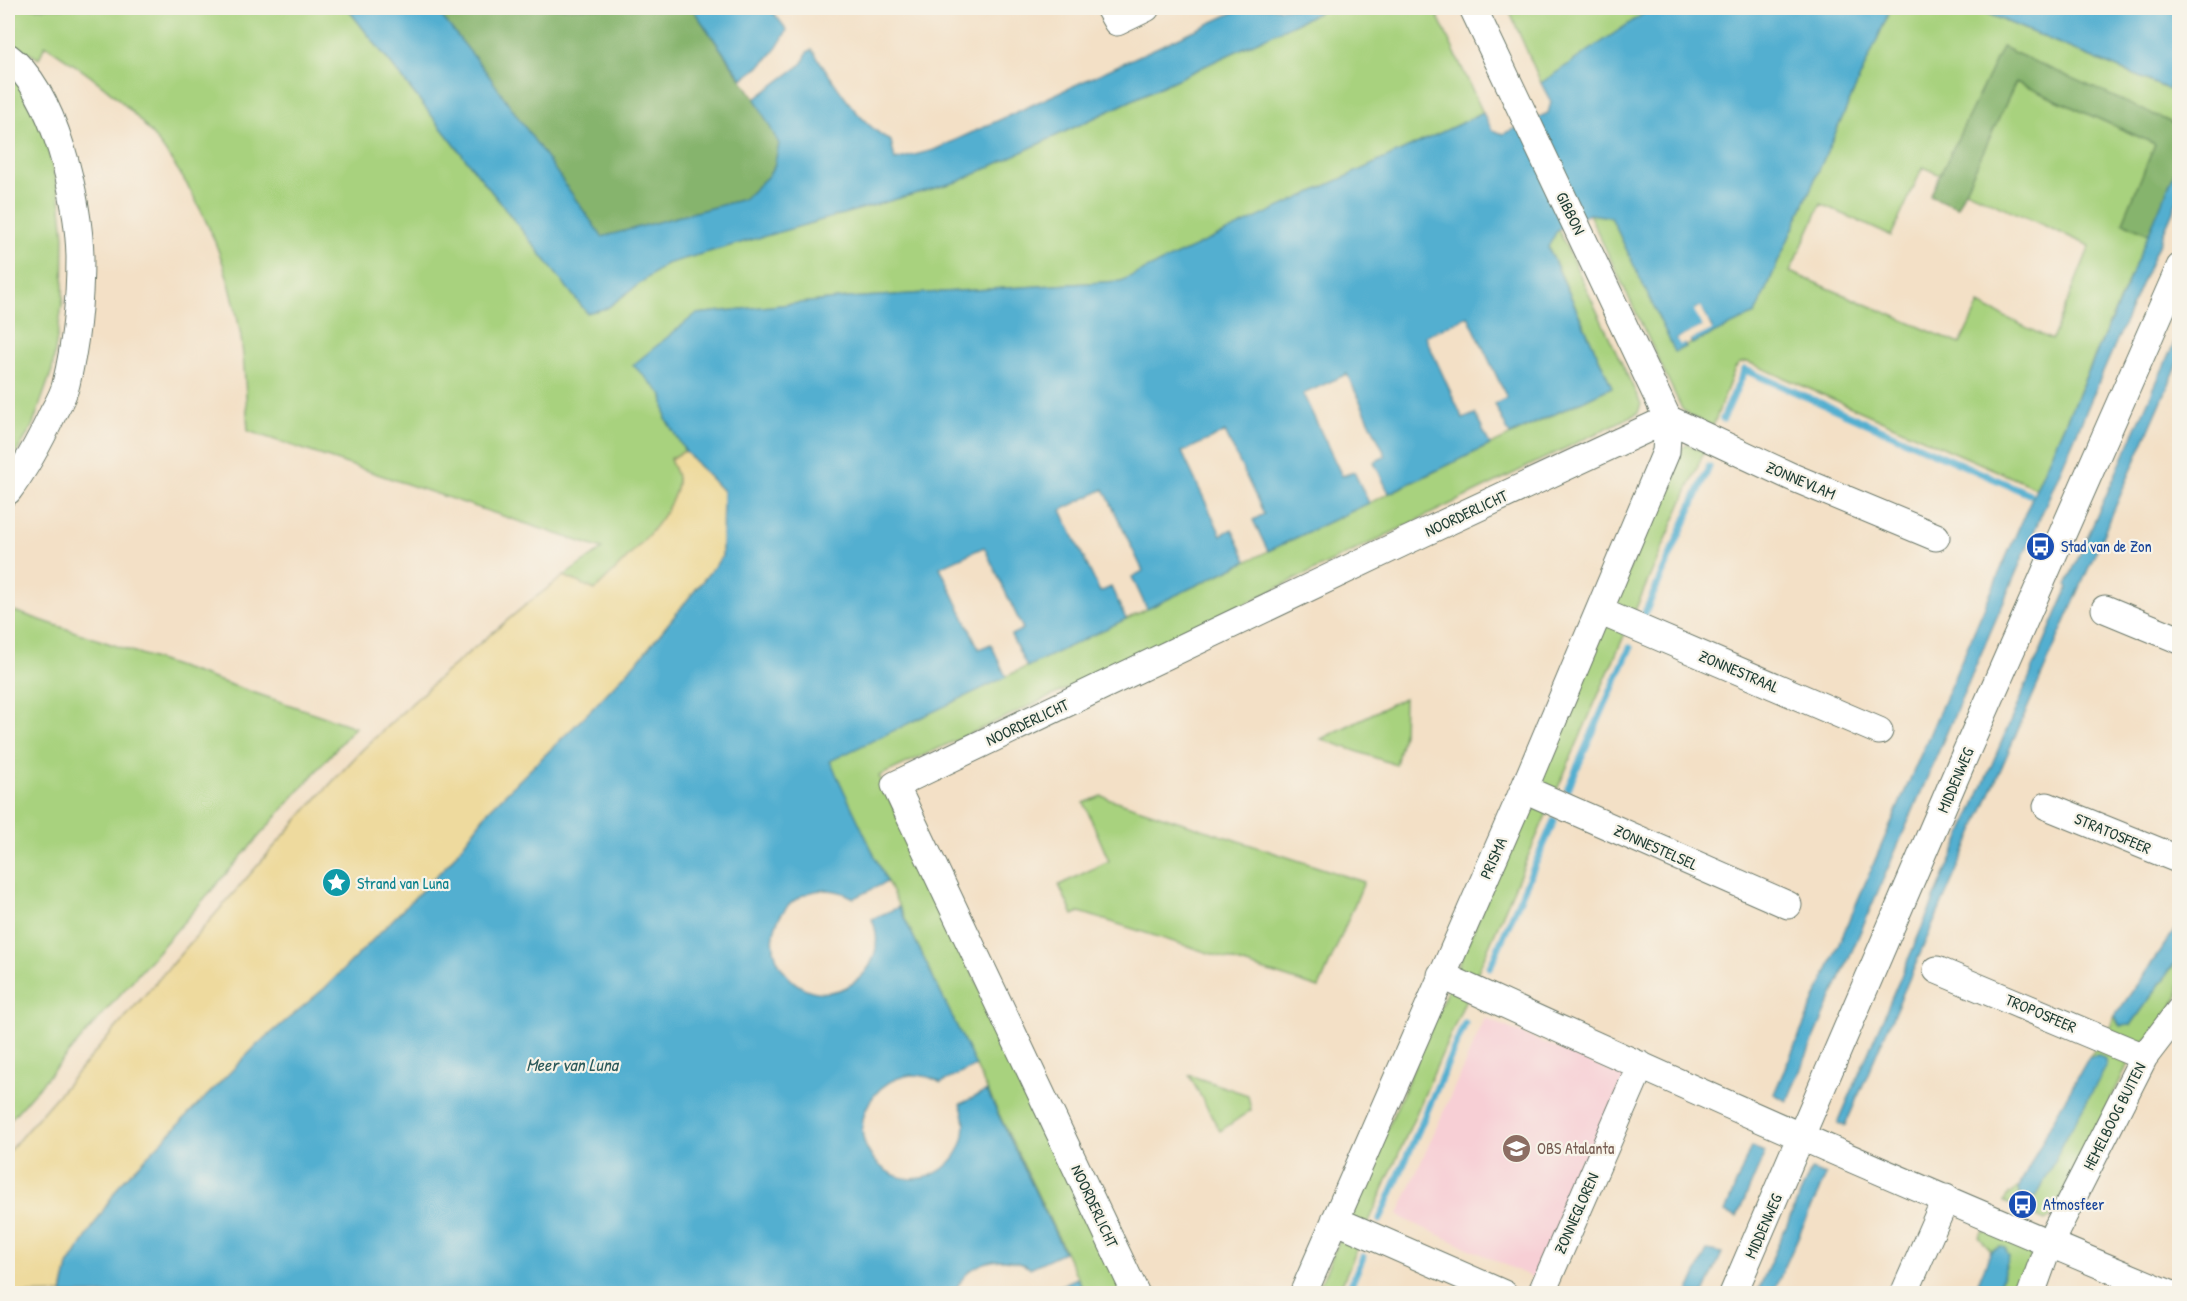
<svg xmlns="http://www.w3.org/2000/svg" width="2187" height="1301" font-family="'Patrick Hand',sans-serif">
  <style>
    .built { fill: #f7cfd5 }
    .green { fill: #a8d27e; stroke: #648859; stroke-width: 1.5 }
    .forest { fill: #86b46d; stroke: #527850; stroke-width: 1.5 }
    .sand { fill: #eeda9e; stroke: #868c69; stroke-width: 1.5 }
    .water { fill: #52afd0; stroke: #387682; stroke-width: 1.5 }
    .pier { fill: #f3e0c6 }
    .lines { fill: none; stroke-linecap: round; stroke-linejoin: round }
    .stream { stroke: #52afd0; stroke-width: 7 }
    .minor-casing { stroke: #697667; stroke-width: 29 }
    .minor { stroke: #fff; stroke-width: 27 }
    .labels { text-anchor: middle; dominant-baseline: central; stroke-width: 4.5; stroke-linejoin: round; paint-order: stroke }
    .street-label { font-size: 16px; fill: #1f3d34; stroke: #f7f3e8 }
    .transit-label { font-size: 16px; fill: #164399; stroke: #f7f3e8; text-anchor: start }
    .culture-label { font-size: 16px; fill: #0d838f; stroke: #f7f3e8; text-anchor: start }
    .education-label { font-size: 16px; fill: #785e54; stroke: #f7f3e8; text-anchor: start }
    .water-label { font-size: 18px; font-style: italic; fill: #2c5a5b; stroke: #f7f3e8 }
  </style>
  <rect width="100%" height="100%" fill="#f7f3e8"/>
  <filter id="ink" filterUnits="userSpaceOnUse"><feTurbulence type="fractalNoise" baseFrequency=".0167" numOctaves="2"/><feDisplacementMap in="SourceGraphic" scale="12" xChannelSelector="R" yChannelSelector="G"/><feConvolveMatrix kernelMatrix="1 2 1 2 8 2 1 2 1" color-interpolation-filters="sRGB"/></filter>
  <filter id="wash" filterUnits="userSpaceOnUse"><feTurbulence type="fractalNoise" baseFrequency=".008" numOctaves="4" result="noise"/><feDisplacementMap in="SourceGraphic" scale="24" xChannelSelector="R" yChannelSelector="G"/><feGaussianBlur stdDeviation="1.35" result="paint"/><feColorMatrix in="noise" values="0 0 0 0 0 0 0 0 0 0 0 0 0 0 0 0 0 1.4 0 .05"/><feComposite in="paint" operator="in"/></filter>
  <g filter="url(#wash)">
    <rect width="100%" height="100%" fill="#f3e0c6"/>
    <!-- built -->
    <path class="built" d="M 1485,1018 L 1634,1081 L 1545,1283 L 1406,1220 L 1398,1214 Z"/>
    <!-- green -->
    <path class="green" d="M 8,8 L 347,8 L 587,313 L 607,308 L 666,264 L 960,181 L 1328,8 L 1434,8 L 1483,113 L 1121,281 L 848,298 L 696,314 L 663,395 L 666,419 L 685,451 L 670,459 C 672,465 676,471 677,477 C 681,512 618,567 595,590 L 564,576 L 602,549 L 248,431 C 246,398 245,363 240,331 C 226,249 189,171 132,112 C 106,85 75,65 45,45 L 39,59 L 8,41 Z
      M 1508,8 L 1652,8 L 1541,83 Z
      M 1891,8 L 1974,8 L 2167,89 L 2179,60 L 2179,126 L 2002,48 L 1940,175 L 1923,167 L 1891,236 L 1821,204 L 1790,272 L 1960,344 L 1979,304 L 2052,340 L 2090,246 L 1965,190 L 2016,82 L 2155,144 L 2123,222 L 2149,234 L 2036,488 L 1748,362 L 1740,363 L 1735,368 L 1713,426 L 1690,416 L 1682,409 L 1589,214 L 1611,217 L 1675,351 L 1755,314 Z
      M 8,75 L 23,88 L 45,137 L 60,197 L 64,237 L 63,299 L 52,370 L 32,427 L 8,467 Z
      M 1558,229 L 1641,404 L 1638,413 L 1127,661 L 879,776 L 1125,1293 L 1085,1293 L 829,761 L 1612,387 L 1548,246 Z
      M 1688,444 L 1704,452 L 1338,1293 L 1316,1294 L 1681,449 Z
      M 8,609 L 355,727 L 8,1122 Z
      M 1404,698 L 1403,734 L 1396,765 L 1321,739 Z
      M 1101,796 L 1364,882 L 1319,988 L 1080,912 L 1073,915 L 1059,885 L 1109,861 L 1084,803 Z
      M 2179,957 L 2179,996 L 2152,1037 L 2141,1043 L 2108,1031 L 2115,1016 L 2118,1024 L 2131,1025 Z
      M 2100,1043 L 2130,1061 L 2051,1217 L 2045,1221 L 2004,1202 L 2007,1196 L 2019,1187 L 2020,1195 L 2027,1199 L 2036,1197 L 2068,1134 L 2099,1055 L 2089,1057 Z
      M 1189,1075 L 1248,1095 L 1251,1110 L 1220,1131 Z
      M 1983,1231 L 2033,1252 L 2020,1293 L 1996,1293 L 2009,1257 L 2000,1247 L 1991,1251 L 1979,1237 Z"/>
    <!-- forest -->
    <path class="forest" d="M 435,8 L 692,8 L 755,99 L 776,136 L 779,144 L 774,167 L 769,175 L 744,199 L 602,237 L 487,73 Z
      M 2002,47 L 2179,126 L 2179,162 L 2149,234 L 2123,222 L 2155,144 L 2016,82 L 1957,207 L 1930,196 Z"/>
    <!-- sand -->
    <path class="sand" d="M 685,451 L 723,491 L 722,557 L 643,655 L 592,709 L 489,810 L 450,862 L 325,988 L 257,1045 L 120,1184 L 68,1266 L 62,1293 L 8,1294 L 8,1152 L 306,810 L 363,749 L 441,676 L 528,603 L 564,576 L 595,590 C 618,567 681,511 677,477 C 676,471 672,465 670,459 Z"/>
    <!-- water -->
    <path class="water" d="M 347,8 L 435,8 L 487,73 L 602,237 L 744,199 L 769,175 L 774,167 L 779,144 L 755,99 L 803,63 L 807,52 L 812,50 C 835,82 855,121 891,141 L 895,160 L 934,150 L 1243,8 L 1328,8 L 960,181 L 666,264 L 607,308 L 587,313 Z
      M 692,8 L 770,8 L 787,30 C 776,52 763,66 742,79 Z
      M 1652,8 L 1891,8 L 1755,314 L 1692,344 L 1690,340 L 1712,329 L 1701,307 L 1695,309 L 1703,327 L 1677,339 L 1684,343 L 1686,347 L 1675,352 L 1611,217 L 1589,214 L 1558,229 L 1548,247 L 1612,387 L 1510,435 L 1495,404 L 1507,398 L 1468,316 L 1425,336 L 1463,419 L 1475,414 L 1490,445 L 1389,493 L 1374,462 L 1386,456 L 1347,374 L 1303,394 L 1342,476 L 1354,472 L 1369,503 L 1268,551 L 1253,520 L 1264,514 L 1225,432 L 1182,452 L 1221,535 L 1232,529 L 1247,561 L 1147,609 L 1132,577 L 1143,571 L 1104,489 L 1061,510 L 1100,592 L 1111,587 L 1126,619 L 1027,667 L 1011,635 L 1023,629 L 984,547 L 940,567 L 979,649 L 991,644 L 1006,677 L 830,761 L 887,882 L 854,898 C 803,868 748,928 786,974 C 824,1019 895,974 872,919 L 899,907 L 976,1066 L 941,1083 C 891,1052 836,1119 876,1162 C 917,1205 983,1158 960,1104 L 987,1091 L 1064,1252 L 1030,1268 C 1001,1251 966,1262 954,1294 L 62,1294 L 68,1266 L 120,1184 L 257,1045 L 325,988 L 450,862 L 489,810 L 592,709 L 643,655 L 722,557 L 723,491 L 685,451 L 666,419 L 663,395 L 633,365 L 696,314 L 848,298 L 1121,281 L 1483,113 L 1492,130 L 1503,134 L 1548,113 L 1551,102 L 1541,83 Z
      M 1974,8 L 2179,8 L 2179,60 L 2168,89 Z
      M 2179,162 L 2179,197 L 1787,1101 L 1774,1094 L 2036,488 L 2119,303 Z
      M 2179,332 L 2179,361 L 1845,1126 L 1838,1123 L 2068,587 L 2066,585 Z
      M 2179,924 L 2179,957 L 2131,1025 L 2120,1026 L 2115,1016 Z
      M 2098,1055 L 2105,1059 L 2106,1067 L 2068,1134 L 2036,1197 L 2027,1199 L 2020,1194 L 2019,1187 L 2051,1124 L 2089,1057 Z
      M 1751,1147 L 1765,1152 L 1737,1217 L 1725,1212 Z
      M 1811,1170 L 1826,1175 L 1773,1293 L 1757,1293 Z
      M 2000,1247 L 2005,1248 L 2009,1258 L 1996,1293 L 1974,1293 L 1991,1251 Z
      M 1707,1250 L 1722,1253 L 1704,1293 L 1688,1293 Z
      M 1077,1278 L 1085,1293 L 1050,1293 L 1049,1291 Z"/>
    <!-- pier -->
    <path class="pier" d="M 1701,306 L 1712,330 L 1680,345 L 1677,339 L 1702,327 L 1694,310 Z"/>
    <g class="lines">
      <!-- stream -->
      <path class="stream" d="M 1723,419 L 1745,370 L 2029,494
        M 1645,613 L 1709,467
        M 1568,788 L 1630,648
        M 1490,967 L 1554,821
        M 1380,1219 L 1465,1023
        M 1347,1294 L 1363,1257"/>
    </g>
  </g>
  <g filter="url(#ink)">
    <g class="lines">
      <defs>
        <path id="minor" d="M 1109,8 L 1117,22 L 1146,8
          M 8,57 C 55,92 79,200 80,257 C 80,299 76,343 66,384 C 64,394 58,404 53,413 C 40,441 26,467 8,491
          M 1668,419 L 1792,477 L 1936,537
          M 2105,609 L 2180,640
          M 1599,611 L 1879,731
          M 1524,789 L 1788,905
          M 2047,806 L 2180,860
          M 1937,970 L 2144,1057
          M 1441,975 C 1682,1086 1925,1192 2170,1294
          M 1335,1220 L 1504,1294
          M 1136,1294 L 895,785 L 1404,542 L 1668,419
          M 1303,1294 L 1524,789 L 1666,452 L 1668,419 L 1473,8
          M 1541,1294 L 1641,1065
          M 1733,1294 L 1960,766 L 2180,267
          M 1904,1294 L 1946,1198
          M 2031,1294 L 2049,1244 L 2144,1057 L 2180,1010"/>
      </defs>
      <!-- minor casing -->
      <use href="#minor" class="minor-casing"/>
      <!-- minor -->
      <use href="#minor" class="minor"/>
    </g>
  </g>
  <!-- icons -->
  <defs>
    <symbol id="bus-disc" viewBox="-11 -11 22 22"><circle r="9.5" fill="#1a4fb4" stroke="#f7f3e8"/><path d="M-5-6H5V4H4V6H2V4H-2V6H-4V4H-5ZM-3.5-4V0h7V-4ZM-3.5 1.2v1.5H-2V1.2ZM2 1.2v1.5H3.5V1.2Z" fill="#fff"/></symbol>
    <symbol id="sight-disc" viewBox="-11 -11 22 22"><circle r="9.5" fill="#0f9aa8" stroke="#f7f3e8"/><path d="M0-6L1.8-2.2L6-1.7L2.9 1.2L3.7 5.4L0 3.3L-3.7 5.4L-2.9 1.2L-6-1.7L-1.8-2.2Z" fill="#fff"/></symbol>
    <symbol id="school-disc" viewBox="-11 -11 22 22"><circle r="9.5" fill="#8d6e63" stroke="#f7f3e8"/><path d="M0-5L7-2L0 1L-7-2ZM-4 1L0 2.5L4 1V4Q0 6-4 4Z" fill="#fff"/></symbol>
  </defs>
  <g fill-rule="evenodd">
    <use href="#bus-disc" x="2024" y="530" width="33" height="33"/>
    <use href="#sight-disc" x="320" y="866" width="33" height="33"/>
    <use href="#school-disc" x="1500" y="1132" width="33" height="33"/>
    <use href="#bus-disc" x="2006" y="1188" width="33" height="33"/>
  </g>
  <g class="labels">
    <!-- street labels -->
    <g class="street-label">
      <text transform="translate(1571 213) rotate(64)">GIBBON</text>
      <text transform="translate(1801 480) rotate(23)">ZONNEVLAM</text>
      <text transform="translate(1466 513) rotate(-25)">NOORDERLICHT</text>
      <text transform="translate(1739 671) rotate(23)">ZONNESTRAAL</text>
      <text transform="translate(1027 722) rotate(-25)">NOORDERLICHT</text>
      <text transform="translate(1955 780) rotate(-67)">MIDDENWEG</text>
      <text transform="translate(2113 833) rotate(23)">STRATOSFEER</text>
      <text transform="translate(1656 847) rotate(24)">ZONNESTELSEL</text>
      <text transform="translate(1493 858) rotate(-66)">PRISMA</text>
      <text transform="translate(2041 1013) rotate(23)">TROPOSFEER</text>
      <text transform="translate(2114 1116) rotate(-63)">HEMELBOOG BUITEN</text>
      <text transform="translate(1095 1206) rotate(65)">NOORDERLICHT</text>
      <text transform="translate(1576 1213) rotate(-66)">ZONNEGLOREN</text>
      <text transform="translate(1763 1226) rotate(-66)">MIDDENWEG</text>
    </g>
    <!-- transit labels -->
    <g class="transit-label">
      <text x="2061" y="546">Stad van de Zon</text>
      <text x="2043" y="1204">Atmosfeer</text>
    </g>
    <!-- culture labels -->
    <g class="culture-label">
      <text x="357" y="883">Strand van Luna</text>
    </g>
    <!-- education labels -->
    <g class="education-label">
      <text x="1537" y="1148">OBS Atalanta</text>
    </g>
    <!-- water labels -->
    <g class="water-label">
      <text x="572" y="1064">Meer van Luna</text>
    </g>
  </g>
  <!-- margin -->
  <rect width="2187" height="1301" fill="none" stroke="#f7f3e8" stroke-width="30"/>
</svg>
